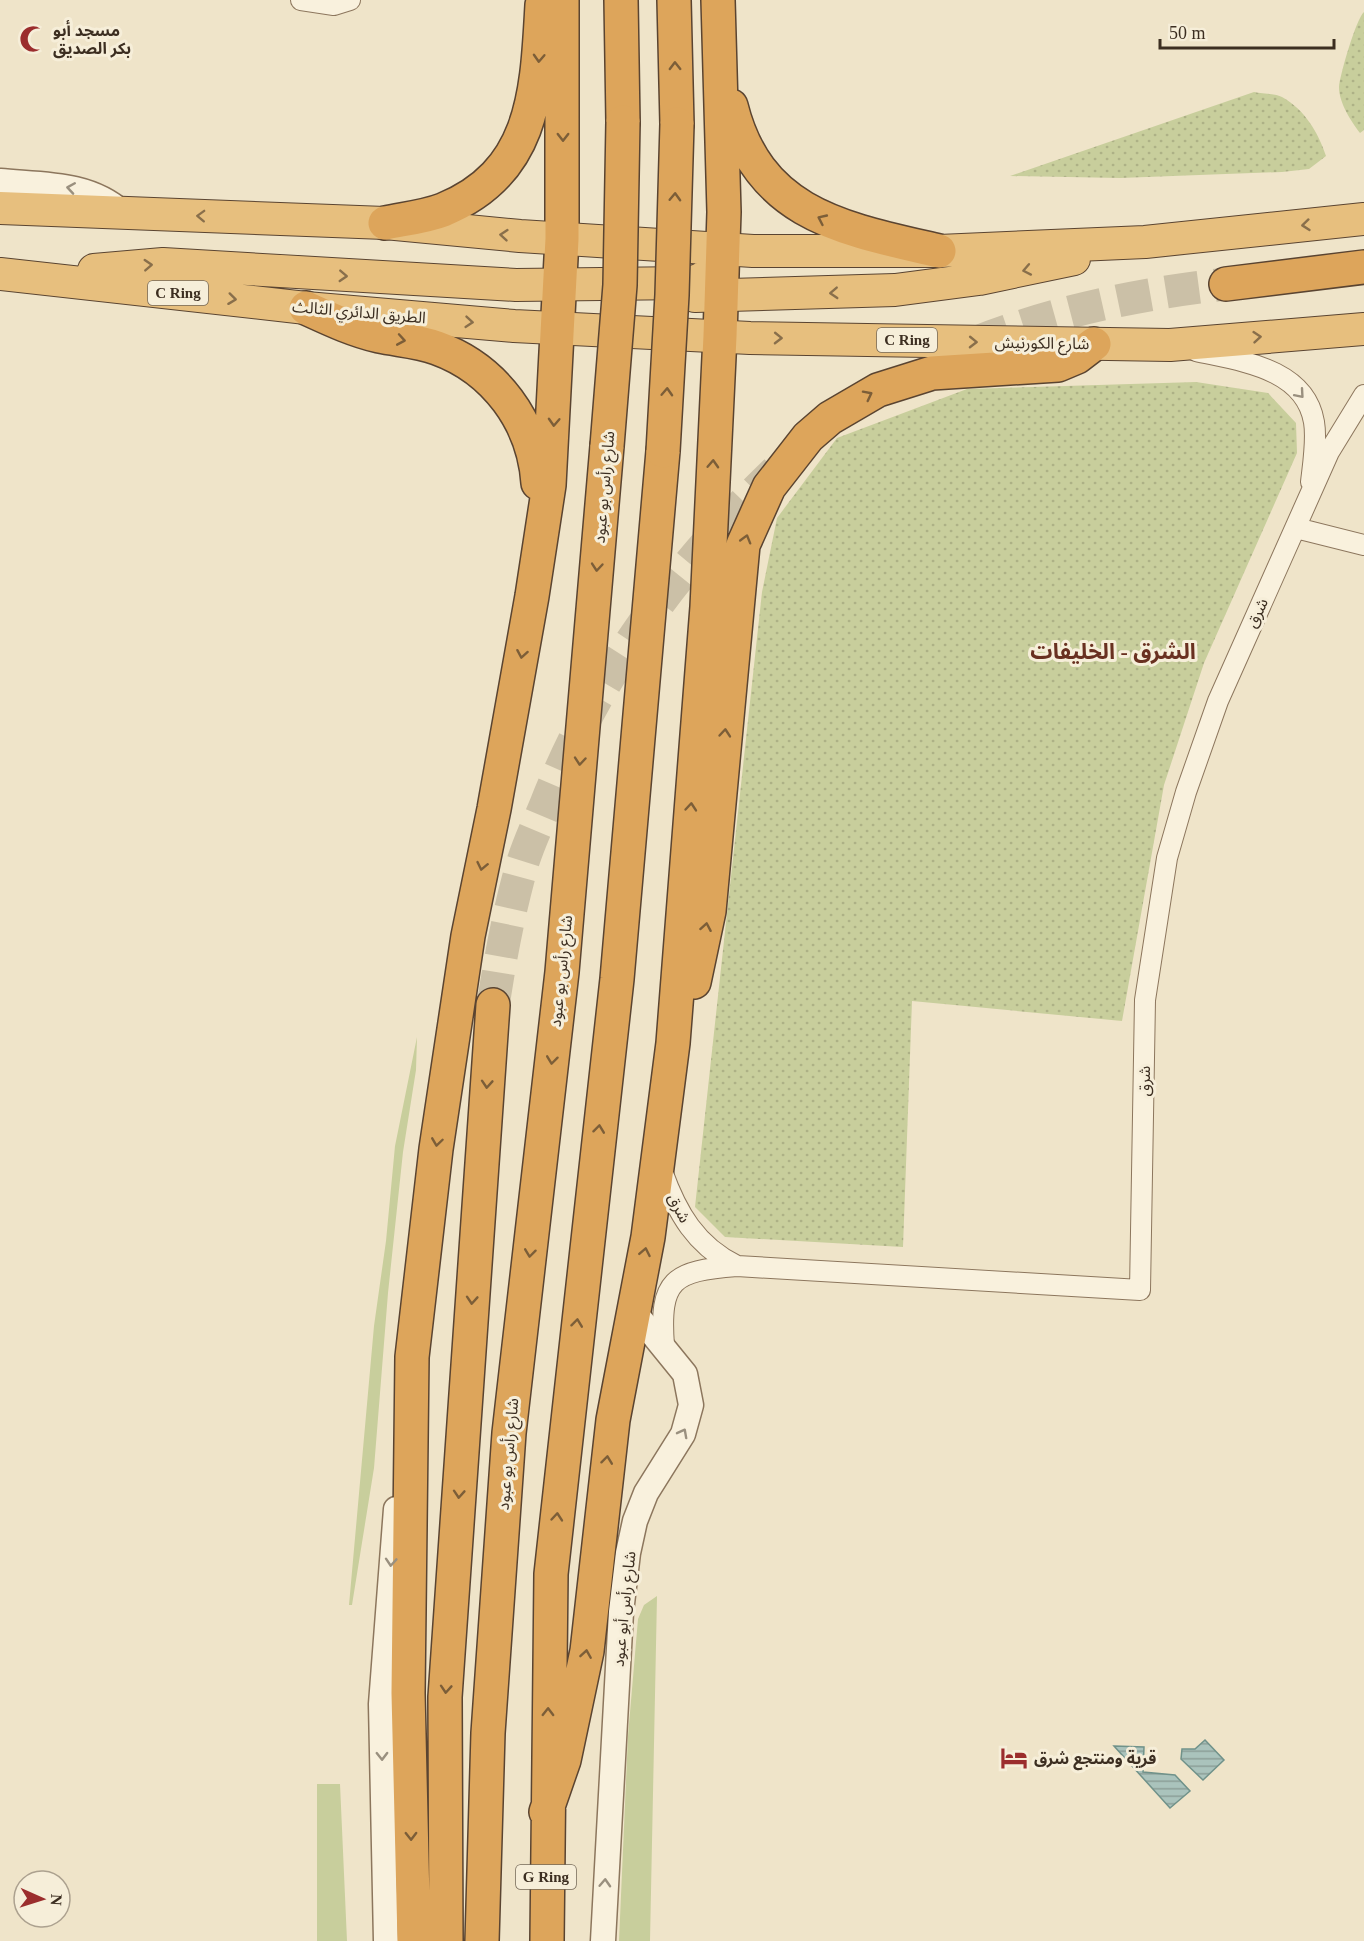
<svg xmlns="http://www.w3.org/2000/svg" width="1364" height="1941" font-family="'Times New Roman','Noto Sans Arabic',serif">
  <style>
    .grass { fill: #c8ce9c }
    .park { fill: url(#park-dots) }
    .water { fill: url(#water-rules); stroke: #70928a; stroke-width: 1.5 }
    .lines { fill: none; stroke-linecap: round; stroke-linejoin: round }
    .motorway-tunnel { stroke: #cbc0a7; stroke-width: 33; stroke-dasharray: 33 16; stroke-linecap: butt }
    .minor-casing { stroke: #8c765d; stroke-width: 22 }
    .tertiary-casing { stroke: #8c765d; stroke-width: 27 }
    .trunk-casing { stroke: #5a4431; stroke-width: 34 }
    .motorway-casing { stroke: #5a4431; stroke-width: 36 }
    .minor { stroke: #f9f1dd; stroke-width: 20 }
    .tertiary { stroke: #f9f1dd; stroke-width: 24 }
    .trunk { stroke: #e7bf7e; stroke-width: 32 }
    .motorway { stroke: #dda55b; stroke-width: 33 }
    .motorway-bridge-casing { stroke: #5a4431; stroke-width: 36; stroke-linecap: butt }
    .motorway-bridge { stroke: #dda55b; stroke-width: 33 }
    .oneway { stroke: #7c5e38 }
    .oneway2 { stroke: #9a907f }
    .oneway3 { stroke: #896f4b }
    .labels { text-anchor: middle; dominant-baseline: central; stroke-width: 6; stroke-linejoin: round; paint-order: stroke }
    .shield { fill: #f6eed9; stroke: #746858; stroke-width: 1.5 }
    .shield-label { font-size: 15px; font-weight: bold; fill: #3c2e21 }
    .poi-label { font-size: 16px; font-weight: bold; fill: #3c2e21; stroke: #f6eed9; text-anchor: start }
    .street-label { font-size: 16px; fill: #3c2e21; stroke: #f6eed9 }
    .district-label { font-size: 22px; font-weight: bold; fill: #693020; stroke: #f6eed9 }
  </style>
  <defs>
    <pattern id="park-dots" width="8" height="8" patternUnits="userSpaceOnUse" patternTransform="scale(1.5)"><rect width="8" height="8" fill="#c8ce9c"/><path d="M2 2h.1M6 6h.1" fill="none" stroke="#adb186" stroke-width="1.8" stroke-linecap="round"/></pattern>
    <pattern id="water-rules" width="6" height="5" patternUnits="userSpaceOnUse" patternTransform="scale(1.5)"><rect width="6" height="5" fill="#aac3bc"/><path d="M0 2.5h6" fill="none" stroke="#8c9f98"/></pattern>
  </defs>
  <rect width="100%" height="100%" fill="#efe4c9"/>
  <!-- grass -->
  <path class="grass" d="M 417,1037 L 416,1070 L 403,1152 L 388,1293 L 374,1468 L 352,1605 L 349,1605 L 374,1326 L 386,1241 L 395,1146 Z
    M 657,1596 L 650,1941 L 619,1941 L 628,1736 L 638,1619 L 644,1605 Z
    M 317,1784 L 340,1784 L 347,1941 L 317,1941 Z"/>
  <!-- park -->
  <path class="park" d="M 1364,12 L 1364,130 L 1360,133 C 1351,121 1339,103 1339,87 C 1340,75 1356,19 1364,12 Z
    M 1254,92 C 1262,94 1275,93 1282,97 C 1305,110 1318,132 1326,156 L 1309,169 L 1282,172 L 1120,178 L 1010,176 Z
    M 1196,382 L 1268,393 L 1296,423 L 1297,453 L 1204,663 L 1164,785 L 1122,1021 L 912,1001 L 903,1247 L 725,1237 L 695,1207 L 762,592 L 777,518 L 837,438 L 967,389 Z"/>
  <!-- water -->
  <path class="water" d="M 1205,1740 L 1224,1760 L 1203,1780 L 1181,1759 L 1182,1749 L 1195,1749 Z
    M 1114,1746 L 1144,1747 L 1143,1772 L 1175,1775 L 1190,1791 L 1170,1808 Z"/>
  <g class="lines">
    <!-- motorway-tunnel -->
    <path class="motorway-tunnel" d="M 977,342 C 1056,311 1143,293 1226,284
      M 493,1005 C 500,960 508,916 520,872 C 526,849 537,826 546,804 C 598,673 675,569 776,471"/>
    <defs>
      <path id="minor" d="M 301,0 L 334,5 L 350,0
        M 1196,351 C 1240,361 1305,368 1314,422 C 1317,440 1313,464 1311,482
        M 1296,528 L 1364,545
        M 662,1171 C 677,1213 696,1246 737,1266
        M 664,1346 C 659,1279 673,1271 737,1266 L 1140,1290 L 1145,1000 L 1167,858 L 1186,792 L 1218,701 L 1329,452 L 1364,395"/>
      <path id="tertiary" d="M 0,181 C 43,185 89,182 123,213
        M 386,1941 L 381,1704 L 396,1509
        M 603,1941 L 621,1612 L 628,1553 L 635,1521 L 646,1493 L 683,1434 L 691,1405 L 685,1374 L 633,1310"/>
      <path id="trunk" d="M 0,208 L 385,223 L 520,236 L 753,251 L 939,251 L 1145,242 L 1364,219
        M 94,270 L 163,264 L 516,285 L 687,283 C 708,280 716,268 723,250
        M 0,274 L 306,308 L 514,326 L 750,338 L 1170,345 L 1364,329
        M 695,296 L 895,290 L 979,279 L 1074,259"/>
      <path id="motorway" d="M 621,0 L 623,122
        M 674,0 L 677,124
        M 731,106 C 758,215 844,229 939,251
        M 385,223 C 404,219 425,217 443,210 C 536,172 537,90 542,5
        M 1226,284 L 1364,267
        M 306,308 C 330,319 353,330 379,336 C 398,340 418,341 437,348 C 495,369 534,422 538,483
        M 694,982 L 709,911 L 743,545 L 769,487 L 808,437 L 830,418 L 878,390 L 932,373 L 1058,365 L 1077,357 L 1094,344
        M 546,1812 L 564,1760 L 587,1651 L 613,1420 L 648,1237 L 673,1043 L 707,607 L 720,336 L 724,212 L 718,0
        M 414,1941 L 408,1693 L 412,1357 L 436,1149 L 468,936 L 494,809 L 532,596 L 549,485 L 562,239 L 562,0
        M 446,1941 L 445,1697 L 493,1005
        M 482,1941 L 488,1733 L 509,1433 L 562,972 L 607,446
        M 547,1941 L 551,1574 L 617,979 L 663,451"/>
    </defs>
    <!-- minor casing -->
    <use href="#minor" class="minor-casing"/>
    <!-- tertiary casing -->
    <use href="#tertiary" class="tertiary-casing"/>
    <!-- trunk casing -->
    <use href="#trunk" class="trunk-casing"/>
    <!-- motorway casing -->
    <use href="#motorway" class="motorway-casing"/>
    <!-- minor -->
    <use href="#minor" class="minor"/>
    <!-- tertiary -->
    <use href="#tertiary" class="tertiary"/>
    <!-- trunk -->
    <use href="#trunk" class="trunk"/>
    <!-- motorway -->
    <use href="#motorway" class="motorway"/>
    <defs>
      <path id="motorway-bridge" d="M 607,446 L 620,285 L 623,122
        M 663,451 L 672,295 L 677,124"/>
    </defs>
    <!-- motorway-bridge casing -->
    <use href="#motorway-bridge" class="motorway-bridge-casing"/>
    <!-- motorway-bridge -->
    <use href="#motorway-bridge" class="motorway-bridge"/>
  </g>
  <!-- one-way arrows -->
  <defs><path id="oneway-chevron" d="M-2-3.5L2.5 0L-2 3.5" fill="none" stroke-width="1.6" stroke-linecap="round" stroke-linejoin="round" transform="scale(1.5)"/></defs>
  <g class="oneway">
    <use href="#oneway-chevron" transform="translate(539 58) rotate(93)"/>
    <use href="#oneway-chevron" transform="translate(675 66) rotate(-91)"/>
    <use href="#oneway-chevron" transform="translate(563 137) rotate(90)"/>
    <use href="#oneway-chevron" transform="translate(675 197) rotate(-88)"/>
    <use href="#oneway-chevron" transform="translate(822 219) rotate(-155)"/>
    <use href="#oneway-chevron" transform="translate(401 340) rotate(10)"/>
    <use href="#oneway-chevron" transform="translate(667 392) rotate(-87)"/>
    <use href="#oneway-chevron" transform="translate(868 395) rotate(-27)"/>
    <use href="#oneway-chevron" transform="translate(554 422) rotate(93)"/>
    <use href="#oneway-chevron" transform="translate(713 464) rotate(-87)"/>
    <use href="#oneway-chevron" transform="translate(746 539) rotate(-74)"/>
    <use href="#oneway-chevron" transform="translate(597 567) rotate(95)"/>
    <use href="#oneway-chevron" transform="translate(522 654) rotate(100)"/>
    <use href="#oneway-chevron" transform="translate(725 733) rotate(-85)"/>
    <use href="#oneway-chevron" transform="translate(580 761) rotate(95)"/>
    <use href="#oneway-chevron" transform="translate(691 807) rotate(-85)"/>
    <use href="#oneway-chevron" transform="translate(482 866) rotate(102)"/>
    <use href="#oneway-chevron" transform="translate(706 927) rotate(-80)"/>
    <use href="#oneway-chevron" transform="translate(552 1060) rotate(97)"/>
    <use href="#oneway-chevron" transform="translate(487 1084) rotate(94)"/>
    <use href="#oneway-chevron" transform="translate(599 1129) rotate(-83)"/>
    <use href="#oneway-chevron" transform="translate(437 1142) rotate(98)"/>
    <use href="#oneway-chevron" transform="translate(645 1252) rotate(-79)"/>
    <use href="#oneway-chevron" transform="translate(530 1253) rotate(97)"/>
    <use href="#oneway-chevron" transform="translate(472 1300) rotate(94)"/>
    <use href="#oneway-chevron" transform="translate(577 1323) rotate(-83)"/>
    <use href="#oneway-chevron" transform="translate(607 1460) rotate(-83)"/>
    <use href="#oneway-chevron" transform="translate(459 1494) rotate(94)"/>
    <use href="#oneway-chevron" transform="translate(557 1517) rotate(-85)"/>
    <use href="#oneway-chevron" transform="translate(586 1654) rotate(-81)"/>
    <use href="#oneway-chevron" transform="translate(446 1689) rotate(94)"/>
    <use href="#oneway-chevron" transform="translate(548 1712) rotate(-89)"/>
    <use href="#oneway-chevron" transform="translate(411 1836) rotate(89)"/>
  </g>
  <g class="oneway2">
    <use href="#oneway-chevron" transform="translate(71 188) rotate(-171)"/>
    <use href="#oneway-chevron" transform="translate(1300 394) rotate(49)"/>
    <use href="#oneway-chevron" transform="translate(683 1433) rotate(-62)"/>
    <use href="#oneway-chevron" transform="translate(391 1562) rotate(94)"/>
    <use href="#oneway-chevron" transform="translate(382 1756) rotate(89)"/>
    <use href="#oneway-chevron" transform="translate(605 1883) rotate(-87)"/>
  </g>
  <g class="oneway3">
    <use href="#oneway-chevron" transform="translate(201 216) rotate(-178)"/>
    <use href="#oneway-chevron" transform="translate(1306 225) rotate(174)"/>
    <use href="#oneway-chevron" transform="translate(504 235) rotate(-175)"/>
    <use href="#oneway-chevron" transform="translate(148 265) rotate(-3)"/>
    <use href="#oneway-chevron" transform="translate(1027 270) rotate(169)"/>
    <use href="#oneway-chevron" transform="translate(343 276) rotate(3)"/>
    <use href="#oneway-chevron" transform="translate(834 293) rotate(177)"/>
    <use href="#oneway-chevron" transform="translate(232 299) rotate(7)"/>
    <use href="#oneway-chevron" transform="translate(469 322) rotate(5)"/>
    <use href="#oneway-chevron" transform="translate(1257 337) rotate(-5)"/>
    <use href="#oneway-chevron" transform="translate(778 338) rotate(1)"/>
    <use href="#oneway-chevron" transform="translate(973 342) rotate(1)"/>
  </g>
  <!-- icons -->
  <defs>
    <symbol id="mosque-bare" viewBox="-9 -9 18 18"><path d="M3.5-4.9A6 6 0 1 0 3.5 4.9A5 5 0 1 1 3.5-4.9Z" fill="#9b2d2d" stroke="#f6eed9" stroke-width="2.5" paint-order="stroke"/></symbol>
    <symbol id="hotel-bare" viewBox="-9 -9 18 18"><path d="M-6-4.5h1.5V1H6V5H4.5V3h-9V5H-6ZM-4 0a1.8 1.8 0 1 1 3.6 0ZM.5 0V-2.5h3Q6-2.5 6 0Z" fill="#9b2d2d" stroke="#f6eed9" stroke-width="2.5" paint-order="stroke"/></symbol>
  </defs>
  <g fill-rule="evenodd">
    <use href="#mosque-bare" x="14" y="20" width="38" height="38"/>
    <use href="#hotel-bare" x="995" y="1739" width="38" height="38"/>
  </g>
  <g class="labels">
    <!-- shield labels -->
    <g class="shield">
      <rect x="148" y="281" width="60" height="24" rx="4.5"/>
      <rect x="877" y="328" width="60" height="24" rx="4.5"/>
      <rect x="516" y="1865" width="60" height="24" rx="4.5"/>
    </g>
    <g class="shield-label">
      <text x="178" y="293">C Ring</text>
      <text x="907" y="340">C Ring</text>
      <text x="546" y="1877">G Ring</text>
    </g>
    <!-- poi labels -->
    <g class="poi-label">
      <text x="53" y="30">مسجد أبو<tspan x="53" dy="18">بكر الصديق</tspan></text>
      <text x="1034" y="1758">قرية ومنتجع شرق</text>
    </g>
    <!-- street labels -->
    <g class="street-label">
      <text transform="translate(359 312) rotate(5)">الطريق الدائري الثالث</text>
      <text transform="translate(1042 343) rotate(1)">شارع الكورنيش</text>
      <text transform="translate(604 487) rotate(-85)">شارع رأس بو عبود</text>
      <text transform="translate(1257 613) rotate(-66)">شرق</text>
      <text transform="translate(561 971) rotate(-84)">شارع رأس بو عبود</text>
      <text transform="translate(1144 1081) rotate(-90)">شرق</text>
      <text transform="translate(679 1208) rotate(62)">شرق</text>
      <text transform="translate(508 1454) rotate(-85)">شارع رأس بو عبود</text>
      <text transform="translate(624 1609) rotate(-84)">شارع رأس أبو عبود</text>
    </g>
    <!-- district labels -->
    <g class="district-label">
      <text x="1113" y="651">الشرق - الخليفات</text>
    </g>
  </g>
  <!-- north arrow -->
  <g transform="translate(42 1899) rotate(93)"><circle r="28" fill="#f6eed9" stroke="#aca18f" stroke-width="1.5"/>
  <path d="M0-4.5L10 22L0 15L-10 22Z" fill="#9b2d2d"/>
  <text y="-9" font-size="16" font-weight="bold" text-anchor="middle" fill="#3c2e21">N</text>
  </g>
  <!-- scale -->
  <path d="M1160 39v9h174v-9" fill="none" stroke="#3c2e21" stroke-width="3"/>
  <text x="1169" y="39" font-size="18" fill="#3c2e21" stroke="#f6eed9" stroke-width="4.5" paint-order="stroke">50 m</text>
</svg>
